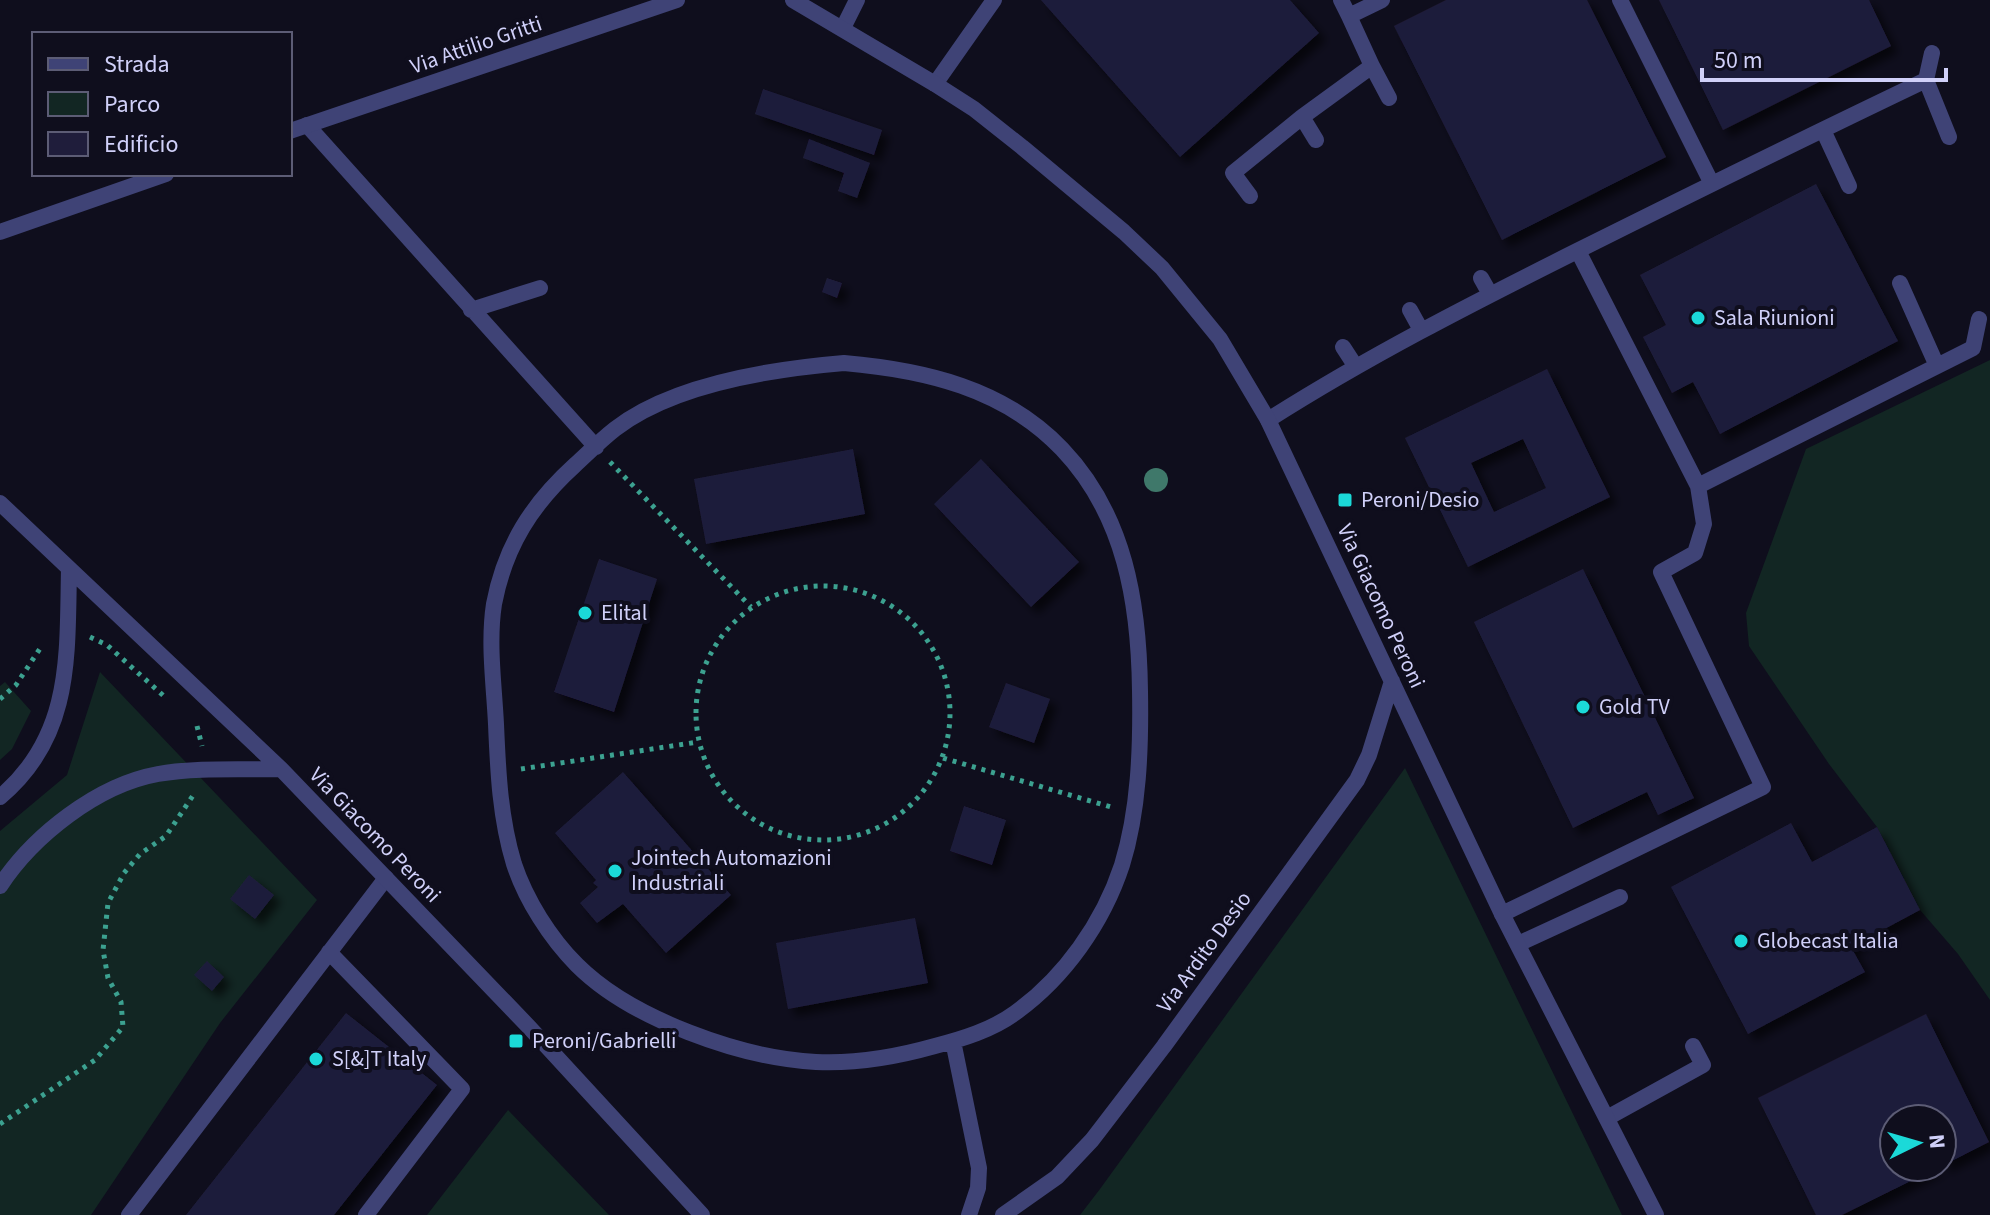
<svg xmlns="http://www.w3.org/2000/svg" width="1990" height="1215" font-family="'Source Sans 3',sans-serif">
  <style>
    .green { fill: #122623 }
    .building { fill: #1f1d3b; fill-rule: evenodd; filter: url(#shadow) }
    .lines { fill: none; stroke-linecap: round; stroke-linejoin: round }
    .path { stroke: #3ca190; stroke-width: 5; stroke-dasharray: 4 6; stroke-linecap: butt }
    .service { stroke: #3f4376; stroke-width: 16 }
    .minor { stroke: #3f4376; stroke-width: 16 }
    .tree { fill: #3f786a }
    .poi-dot { fill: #1bd9d8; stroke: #0f0e1d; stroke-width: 3 }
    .labels { text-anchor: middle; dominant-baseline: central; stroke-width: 8; stroke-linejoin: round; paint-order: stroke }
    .street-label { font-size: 22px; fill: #d0d0f9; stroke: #0f0e1d }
    .poi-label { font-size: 22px; fill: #d0d0f9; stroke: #0f0e1d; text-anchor: start }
  </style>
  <defs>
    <filter id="shadow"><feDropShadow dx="7" dy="7" stdDeviation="4" flood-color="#0009"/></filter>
  </defs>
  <rect width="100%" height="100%" fill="#0f0e1d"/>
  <!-- green -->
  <path class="green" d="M 1990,360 L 1990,1000 L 1958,954 L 1920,910 L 1877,827 L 1829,764 L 1749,646 L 1746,613 L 1806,449 Z
    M 100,672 L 317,900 L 220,1023 L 91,1215 L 0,1215 L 0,831 L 67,775 Z
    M 5,682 L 31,711 L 12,749 L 0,760 L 0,686 Z
    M 1405,768 L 1622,1215 L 1080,1215 L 1100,1189 Z
    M 508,1110 L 609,1215 L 427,1215 Z"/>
  <!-- building -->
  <path class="building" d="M 1041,0 L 1290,0 L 1319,33 L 1180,157 Z
    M 1446,0 L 1587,0 L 1666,157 L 1502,240 L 1394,26 Z
    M 1659,0 L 1869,0 L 1891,46 L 1723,130 Z
    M 763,89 L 882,130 L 874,155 L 755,114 Z
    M 809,139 L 870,163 L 857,198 L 838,191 L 844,173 L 803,158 Z
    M 1816,184 L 1898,341 L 1720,434 L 1693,382 L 1672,393 L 1643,337 L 1666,325 L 1640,275 Z
    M 827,278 L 842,283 L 837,298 L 822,292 Z
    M 1547,369 L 1610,497 L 1468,567 L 1405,438 ZM 1523,439 L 1546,488 L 1494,512 L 1471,463 Z
    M 853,449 L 865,514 L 706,544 L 694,479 Z
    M 981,459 L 1079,562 L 1031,607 L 934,504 Z
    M 599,559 L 657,579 L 614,712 L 554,692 Z
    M 1583,569 L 1694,798 L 1658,815 L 1647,792 L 1573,828 L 1474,622 Z
    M 1006,683 L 1050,699 L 1034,743 L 989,727 Z
    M 623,772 L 731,895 L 666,953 L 623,904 L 597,923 L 580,903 L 598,887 L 593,883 L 596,880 L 555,833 Z
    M 964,806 L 1006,820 L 992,865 L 950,851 Z
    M 1791,823 L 1812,862 L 1877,827 L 1920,910 L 1851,947 L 1865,972 L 1748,1034 L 1671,887 Z
    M 249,875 L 274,895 L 255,919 L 230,899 Z
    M 915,918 L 928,983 L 788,1009 L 776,943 Z
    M 207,961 L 224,977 L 212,991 L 194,975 Z
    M 346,1013 L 437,1085 L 334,1215 L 186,1215 Z
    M 1926,1014 L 1989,1142 L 1942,1166 L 1942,1119 L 1894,1119 L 1894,1167 L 1939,1167 L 1842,1215 L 1816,1215 L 1758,1098 Z"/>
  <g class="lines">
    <!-- path -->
    <path class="path" d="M 610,462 L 751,607
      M696 713a127 127 0 1 1 254 0a127 127 0 1 1-254 0Z
      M 90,637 L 107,645 L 166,698
      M 0,699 L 16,685 L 41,647
      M 197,726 L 202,746
      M 943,758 L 1111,807
      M 521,769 L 698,742
      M 0,1124 L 95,1060 L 123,1027 L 121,1002 L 108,978 L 103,950 L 108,903 L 124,873 L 140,854 L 166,836 L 194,794"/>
    <!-- service -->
    <path class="service" d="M 1341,0 L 1349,16 L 1382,0
      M 1620,0 L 1711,182
      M 843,28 L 857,0
      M 1372,66 L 1389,98
      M 1926,80 L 1949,137
      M 935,84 L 994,0
      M 1302,117 L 1316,140
      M 307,125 L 596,447
      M 1823,130 L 1849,186
      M 1250,196 L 1233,173 L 1302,117 L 1372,66 L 1349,16
      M 1578,251 L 1698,486 L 1973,348 L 1979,319
      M 1481,278 L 1490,294
      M 1900,283 L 1937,366
      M 471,310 L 540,288
      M 1410,310 L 1421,330
      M 1343,347 L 1356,367
      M 844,363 C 924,370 1004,388 1062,449 C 1125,515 1139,603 1140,691 C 1141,748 1139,810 1122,865 C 1103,923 1064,978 1015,1013 C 992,1030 962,1039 935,1046 C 896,1057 857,1064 816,1062 C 741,1058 631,1019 577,965 C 550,938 526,900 514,864 C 500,818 498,772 496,724 C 494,684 488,643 494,604 C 505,546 532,504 575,465 C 588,453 601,440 615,429 C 673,384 773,369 844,363 Z
      M 1268,420 C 1367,357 1471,304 1577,251 C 1693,193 1809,136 1926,80 L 1932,53
      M 1502,914 L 1763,787 L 1661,572 L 1695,553 L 1704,524 L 1698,486
      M 1518,944 L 1620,897
      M 329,952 L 462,1089 L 366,1215
      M 953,1041 L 979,1168 L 978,1188 L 969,1215
      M 1607,1118 L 1703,1065 L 1693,1046
      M 129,1215 L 386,878"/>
    <!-- minor -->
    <path class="minor" d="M 793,0 L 935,84 L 974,109 L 1022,147 L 1124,232 L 1162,268 L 1220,339 L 1268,420 L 1502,914 L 1656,1215
      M 290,131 L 677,0
      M 0,232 L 166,174
      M 0,503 L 281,769 L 529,1027 L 702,1215
      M 0,797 C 73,736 67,655 69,569
      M 0,886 C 33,836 97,785 158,774 C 198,767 241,770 281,769
      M 1003,1215 L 1057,1177 L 1092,1140 L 1164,1046 L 1357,780 L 1369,755 L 1392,681"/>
  </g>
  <!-- trees -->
  <circle class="tree" cx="1156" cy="480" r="12"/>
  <!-- markers -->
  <g class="poi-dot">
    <circle cx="1698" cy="318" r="8"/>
    <rect x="1337" y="492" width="16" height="16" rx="4"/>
    <circle cx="585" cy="613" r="8"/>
    <circle cx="1583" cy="707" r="8"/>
    <circle cx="615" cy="871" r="8"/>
    <circle cx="1741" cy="941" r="8"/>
    <rect x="508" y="1033" width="16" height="16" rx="4"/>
    <circle cx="316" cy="1059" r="8"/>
  </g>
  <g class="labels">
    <!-- street labels -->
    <g class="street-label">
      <text transform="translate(476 45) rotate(-19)">Via Attilio Gritti</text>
      <text transform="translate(1381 606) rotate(65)">Via Giacomo Peroni</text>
      <text transform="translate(375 835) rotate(46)">Via Giacomo Peroni</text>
      <text transform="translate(1204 952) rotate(-54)">Via Ardito Desio</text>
    </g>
    <!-- poi labels -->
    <g class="poi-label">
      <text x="1714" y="318">Sala Riunioni</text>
      <text x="1361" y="500">Peroni/Desio</text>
      <text x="601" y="613">Elital</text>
      <text x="1599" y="707">Gold TV</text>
      <text x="631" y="858">Jointech Automazioni<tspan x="631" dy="25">Industriali</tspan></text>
      <text x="1757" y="941">Globecast Italia</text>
      <text x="532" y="1041">Peroni/Gabrielli</text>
      <text x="332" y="1059">S[&amp;]T Italy</text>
    </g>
  </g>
  <!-- legend -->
  <rect x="32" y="32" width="260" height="144" fill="#0f0e1d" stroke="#5c5c75" stroke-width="2"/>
  <rect x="48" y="58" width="40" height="12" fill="#3f4376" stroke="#5c5c75" stroke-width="2"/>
  <text x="104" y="72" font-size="24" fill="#d0d0f9">Strada</text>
  <rect x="48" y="92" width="40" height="24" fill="#122623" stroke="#5c5c75" stroke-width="2"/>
  <text x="104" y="112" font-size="24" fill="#d0d0f9">Parco</text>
  <rect x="48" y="132" width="40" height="24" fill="#1f1d3b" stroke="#5c5c75" stroke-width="2"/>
  <text x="104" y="152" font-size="24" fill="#d0d0f9">Edificio</text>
  <!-- north arrow -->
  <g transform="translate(1918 1143) rotate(85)"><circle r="38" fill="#0f0e1d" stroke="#5c5c75" stroke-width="2"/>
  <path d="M0-6L14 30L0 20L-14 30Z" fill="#1bd9d8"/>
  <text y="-12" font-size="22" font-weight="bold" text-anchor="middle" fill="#d0d0f9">N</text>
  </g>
  <!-- scale -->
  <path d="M1702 68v12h244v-12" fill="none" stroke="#d0d0f9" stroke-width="4"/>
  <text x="1714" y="68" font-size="24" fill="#d0d0f9" stroke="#0f0e1d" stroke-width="6" paint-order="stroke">50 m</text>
</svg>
